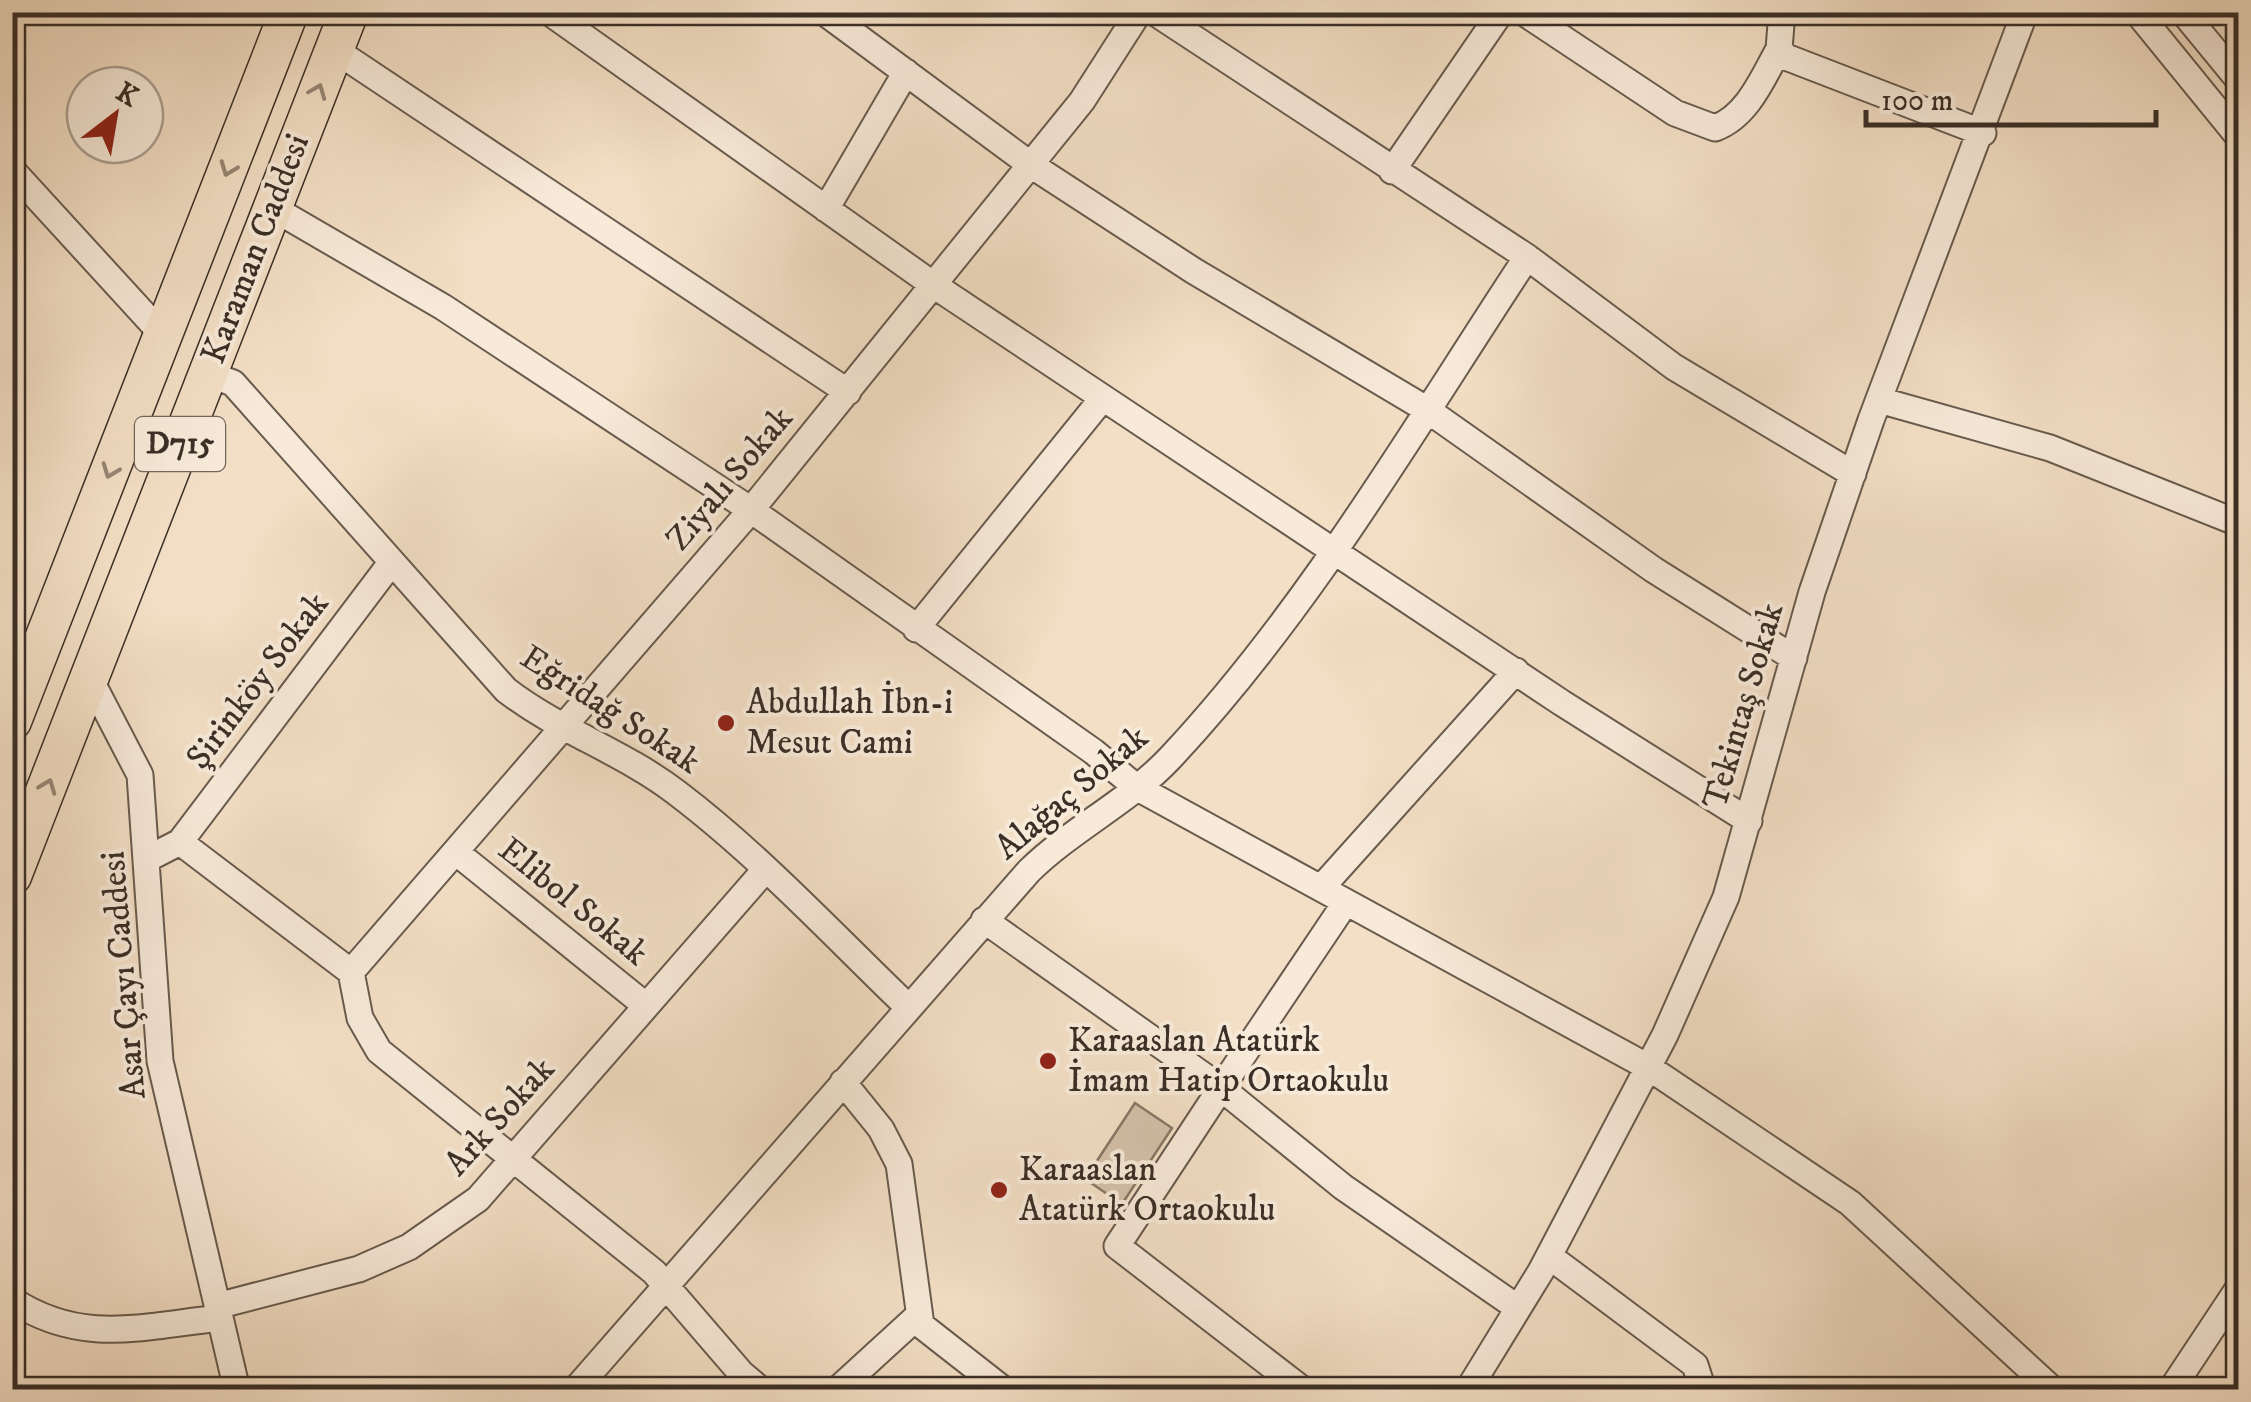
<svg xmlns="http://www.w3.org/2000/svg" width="2251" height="1402" font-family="'IM FELL DW Pica',serif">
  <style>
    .green { fill: #d4c1aa; stroke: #877868; stroke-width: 2.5 }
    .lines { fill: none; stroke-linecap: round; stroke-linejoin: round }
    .minor-casing { stroke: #685b4e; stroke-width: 29 }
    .highway-casing { stroke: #3a2f27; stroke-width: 41 }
    .minor { stroke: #f7ead9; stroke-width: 25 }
    .highway { stroke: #f3dfc5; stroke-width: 38 }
    .oneway { stroke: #968776 }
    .poi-dot { fill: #8f2418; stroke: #f7ead9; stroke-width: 4 }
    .labels { text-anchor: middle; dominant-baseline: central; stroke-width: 8; stroke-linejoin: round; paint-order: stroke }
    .shield { fill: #f7ead9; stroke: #73675c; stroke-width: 2.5 }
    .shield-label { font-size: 32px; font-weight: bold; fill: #3a2f27 }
    .street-label { font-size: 35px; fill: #3a2f27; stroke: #f7ead9 }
    .poi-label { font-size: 35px; fill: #3a2f27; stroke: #f7ead9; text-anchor: start }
  </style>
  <rect width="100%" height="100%" fill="#f3dfc5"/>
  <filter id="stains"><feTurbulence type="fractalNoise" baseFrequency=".002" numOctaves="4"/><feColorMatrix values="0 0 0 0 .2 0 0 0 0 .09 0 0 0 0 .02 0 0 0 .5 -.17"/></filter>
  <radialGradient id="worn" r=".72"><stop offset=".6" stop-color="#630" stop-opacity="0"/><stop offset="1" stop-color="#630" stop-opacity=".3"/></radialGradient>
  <!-- green -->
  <path class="green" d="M 1135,1103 L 1172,1128 L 1122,1204 L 1085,1179 Z"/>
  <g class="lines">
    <defs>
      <path id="minor" d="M 549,12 L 935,286 L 1562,703 L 1749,821
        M 824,12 L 1031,165 L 1194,271 L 1426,409 L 1654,570 L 1794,658
        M 1154,12 L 1527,257 L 1674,367 L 1853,474
        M 1523,12 L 1675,113 L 1715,128 C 1748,116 1763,77 1779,49
        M 1782,12 L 1779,49 L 1786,57 L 1983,133
        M 2137,12 L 2238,136
        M 2183,12 L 2238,79
        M 335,50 L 848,392
        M 12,170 L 163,335
        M 1392,171 L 1501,12
        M 271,207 L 443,307 L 751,510 L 1094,752 L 1136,787 L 1346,902
        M 826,209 L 906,72
        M 208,374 L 233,383 L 506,690 C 559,731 624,752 677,793 C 760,856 833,935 908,1007
        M 1879,400 L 2050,448 L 2238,523
        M 916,629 L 1102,399
        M 90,679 L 140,775 L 160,1061 L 237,1390
        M 180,842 L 391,563
        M 457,853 L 645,1005
        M 149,858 L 180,842 L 351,972 L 360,1018 L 379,1051 L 654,1272 L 741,1373 L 761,1390
        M 1321,888 L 1516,671
        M 984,920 L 1221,1088 L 1346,902 L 1648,1067 L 1850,1203 L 2053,1390
        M 351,972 L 751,510 L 1082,101 L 1139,12
        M 843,1082 L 881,1129 L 899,1164 L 921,1325 L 1004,1390
        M 1549,1256 L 1695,1365 L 1703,1390
        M 12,1300 C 82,1346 143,1326 220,1318
        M 217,1306 L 359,1269 L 409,1247 L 478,1199 L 765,870
        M 575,1390 L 1029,871 C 1073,828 1130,801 1171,757 C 1311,607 1414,428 1527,257
        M 837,1390 L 919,1315
        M 1303,1390 L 1117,1246 L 1221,1088 L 1343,1187 L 1518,1308
        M 1468,1390 L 1541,1271 L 1665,1035 L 1726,897 L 1812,592 L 1871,420 L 2025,12
        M 2171,1390 L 2238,1289"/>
      <path id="highway" d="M 12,721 L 289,12
        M 12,876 L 349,12"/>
    </defs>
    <!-- minor casing -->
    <use href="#minor" class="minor-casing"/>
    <!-- highway casing -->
    <use href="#highway" class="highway-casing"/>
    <!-- minor -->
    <use href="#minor" class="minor"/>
    <!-- highway -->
    <use href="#highway" class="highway"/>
  </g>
  <!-- one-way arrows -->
  <defs><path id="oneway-chevron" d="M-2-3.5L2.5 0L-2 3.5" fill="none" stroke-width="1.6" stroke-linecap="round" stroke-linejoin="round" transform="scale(2.5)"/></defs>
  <g class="oneway">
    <use href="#oneway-chevron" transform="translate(318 91) rotate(-68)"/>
    <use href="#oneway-chevron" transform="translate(228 169) rotate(111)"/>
    <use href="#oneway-chevron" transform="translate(110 471) rotate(111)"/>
    <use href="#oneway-chevron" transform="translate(48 786) rotate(-69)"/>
  </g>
  <!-- markers -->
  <g class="poi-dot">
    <circle cx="726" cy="723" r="10"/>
    <circle cx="1048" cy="1061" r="10"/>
    <circle cx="999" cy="1190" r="10"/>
  </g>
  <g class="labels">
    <!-- shield labels -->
    <rect class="shield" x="135" y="417" width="90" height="54" rx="8"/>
    <g class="shield-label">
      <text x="180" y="444">D715</text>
    </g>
    <!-- street labels -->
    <g class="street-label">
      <text transform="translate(256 249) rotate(-69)">Karaman Caddesi</text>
      <text transform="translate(730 479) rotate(-50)">Ziyalı Sokak</text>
      <text transform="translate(258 681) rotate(-53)">Şirinköy Sokak</text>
      <text transform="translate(1744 706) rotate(-74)">Tekintaş Sokak</text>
      <text transform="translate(610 710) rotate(33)">Eğridağ Sokak</text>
      <text transform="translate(1072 793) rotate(-40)">Alağaç Sokak</text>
      <text transform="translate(573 902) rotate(39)">Elibol Sokak</text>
      <text transform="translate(124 975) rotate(-95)">Asar Çayı Caddesi</text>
      <text transform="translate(500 1117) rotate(-48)">Ark Sokak</text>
    </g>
    <!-- poi labels -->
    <g class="poi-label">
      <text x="746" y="703">Abdullah İbn-i<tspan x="746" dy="40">Mesut Cami</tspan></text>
      <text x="1068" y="1041">Karaaslan Atatürk<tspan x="1068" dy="40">İmam Hatip Ortaokulu</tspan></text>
      <text x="1019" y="1170">Karaaslan<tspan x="1019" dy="40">Atatürk Ortaokulu</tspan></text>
    </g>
  </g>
  <!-- margin -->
  <rect width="2251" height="1402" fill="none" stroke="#f3dfc5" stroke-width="50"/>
  <rect x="15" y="15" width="2221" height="1372" fill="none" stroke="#3a2f27" stroke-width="5"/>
  <rect x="25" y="25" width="2201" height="1352" fill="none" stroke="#3a2f27" stroke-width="2.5"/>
  <!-- north arrow -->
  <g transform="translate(115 115) rotate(31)"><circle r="48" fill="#f7ead9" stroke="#ab9f92" stroke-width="2.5"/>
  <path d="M0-8L18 38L0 25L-18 38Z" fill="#8f2418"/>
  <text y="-15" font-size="28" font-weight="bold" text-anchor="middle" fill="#3a2f27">K</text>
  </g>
  <!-- scale -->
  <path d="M1866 110v15h290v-15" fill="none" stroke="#3a2f27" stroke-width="5"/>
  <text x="1881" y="110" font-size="30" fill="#3a2f27" stroke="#f7ead9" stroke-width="8" paint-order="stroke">100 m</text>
  <rect width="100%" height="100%" filter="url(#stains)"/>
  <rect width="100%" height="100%" fill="url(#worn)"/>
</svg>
